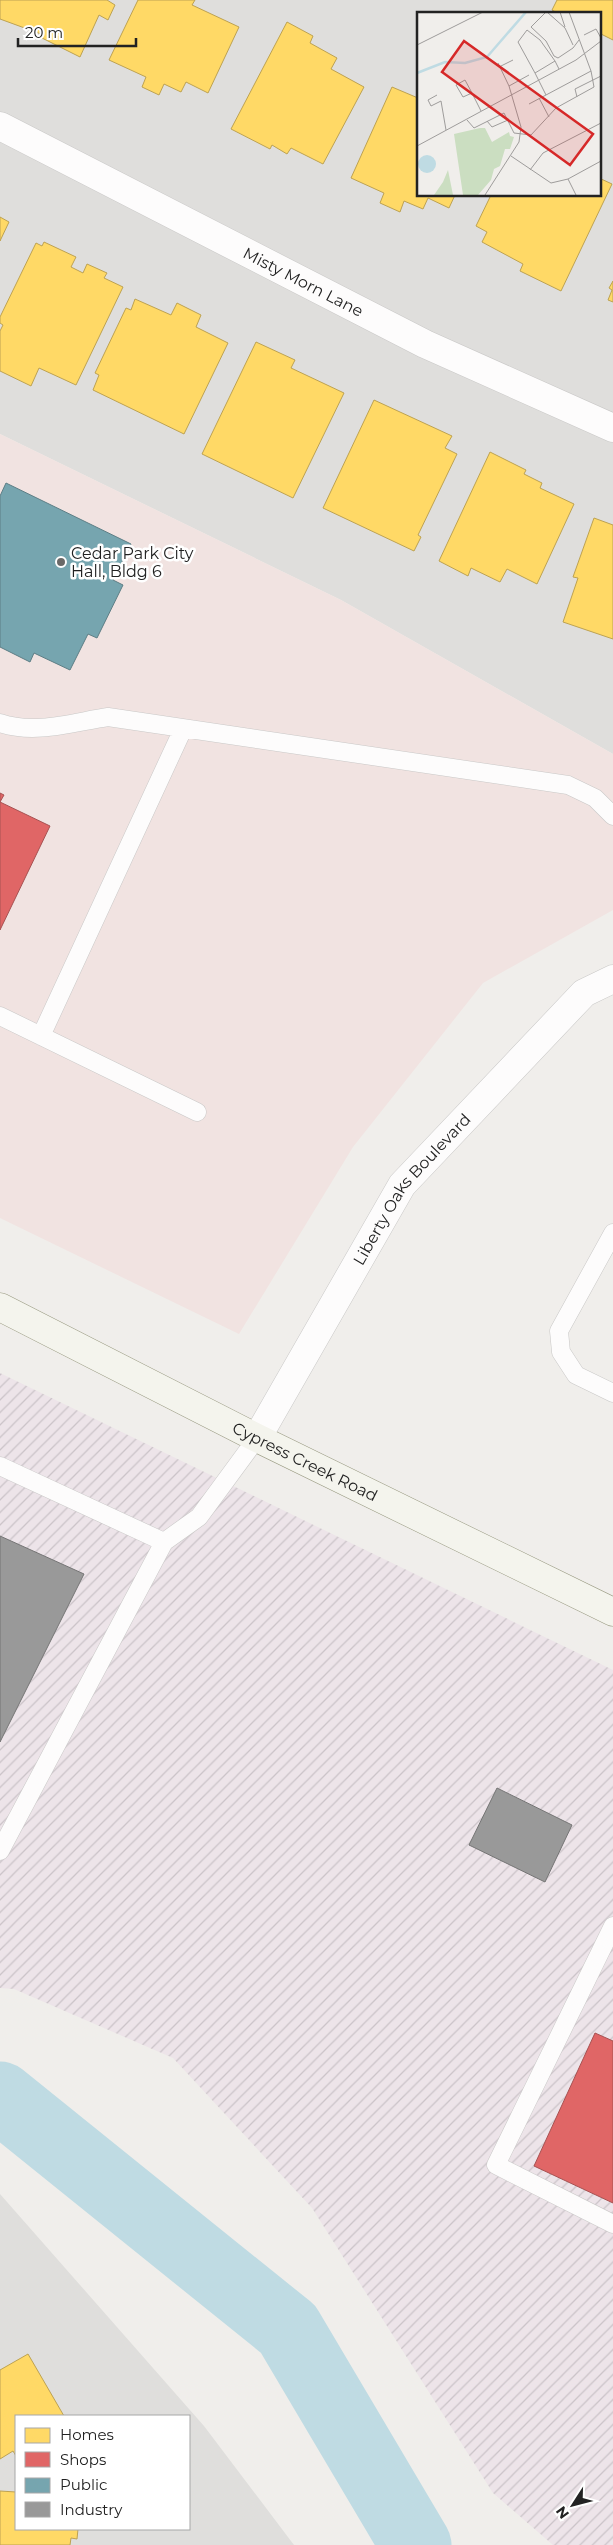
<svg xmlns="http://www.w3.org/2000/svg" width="613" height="2545" font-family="Montserrat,sans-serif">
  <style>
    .residential { fill: #dfdedc; fill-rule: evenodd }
    .commercial { fill: #f1e3e1 }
    .industrial { fill: url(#industrial-furrows) }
    .homes { fill: #ffd966; stroke: #bda252 }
    .shops { fill: #e06666; stroke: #a75252 }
    .public { fill: #76a5af; stroke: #5d7e85 }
    .industry { fill: #999; stroke: #757575 }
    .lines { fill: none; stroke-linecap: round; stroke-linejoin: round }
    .river { stroke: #bfdbe3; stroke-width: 71 }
    .lane-casing { stroke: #c9c8c7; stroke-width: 19 }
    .street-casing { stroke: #c9c8c7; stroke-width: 29 }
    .secondary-casing { stroke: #999a82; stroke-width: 29 }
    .lane { stroke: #fdfcfc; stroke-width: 18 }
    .street { stroke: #fdfcfc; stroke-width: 28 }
    .secondary { stroke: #f4f4ed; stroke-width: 28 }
    .poi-dot { fill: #6a6968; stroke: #fff; stroke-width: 2 }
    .labels { text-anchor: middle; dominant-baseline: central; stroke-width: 5; stroke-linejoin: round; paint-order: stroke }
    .street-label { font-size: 16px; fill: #222; stroke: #fff }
    .poi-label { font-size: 16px; fill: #222; stroke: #fff; text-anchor: start }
    .inset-river { fill: none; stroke: #bfdbe3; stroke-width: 2.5 }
    .inset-road { fill: none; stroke: #9e9c9b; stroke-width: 1 }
    .view { fill: #d62828; fill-opacity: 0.15; stroke: #d62828; stroke-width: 2.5 }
    .inset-edge { fill: none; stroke: #222; stroke-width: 2.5 }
  </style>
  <defs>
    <pattern id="industrial-furrows" width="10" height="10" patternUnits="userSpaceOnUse" patternTransform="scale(1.25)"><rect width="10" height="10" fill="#ede4e9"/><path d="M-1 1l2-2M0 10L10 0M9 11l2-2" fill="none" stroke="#cbc3c8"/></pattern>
  </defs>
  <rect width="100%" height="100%" fill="#f0eeeb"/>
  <!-- residential -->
  <path class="residential" d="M 0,0 L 613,0 L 613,754 L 341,600 L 0,434 ZM 418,14 L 599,14 L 599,195 L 418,195 Z
    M 0,2194 L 204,2426 L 294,2545 L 0,2545 ZM 16,2416 L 189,2416 L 189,2529 L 16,2529 Z"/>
  <!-- commercial -->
  <path class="commercial" d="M 0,434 L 341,600 L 613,754 L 613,910 L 483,983 L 353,1147 L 239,1334 L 0,1218 Z"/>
  <!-- industrial -->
  <path class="industrial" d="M 0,1373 L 613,1670 L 613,2545 L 553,2545 L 493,2493 L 312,2208 L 173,2058 L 14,1989 L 0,1988 Z"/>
  <!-- homes -->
  <path class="homes" d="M 0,0 L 107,0 L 115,5 L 108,20 L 99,15 L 80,57 L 40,37 L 41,34 L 0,19 Z
    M 138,0 L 195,0 L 192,5 L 239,27 L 208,93 L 186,82 L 181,92 L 164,84 L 159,95 L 142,87 L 146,77 L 109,60 Z
    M 557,0 L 613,0 L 613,40 L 599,33 L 599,14 L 559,14 L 552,10 Z
    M 287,22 L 313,36 L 310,43 L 337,58 L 331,69 L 364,87 L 323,164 L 291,148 L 287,154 L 272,145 L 270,149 L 231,129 Z
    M 392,87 L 418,98 L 418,195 L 455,195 L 449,208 L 428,198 L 423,209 L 404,201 L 400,212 L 380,203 L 384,193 L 351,178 Z
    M 599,178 L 612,184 L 561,291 L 520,271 L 523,264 L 482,242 L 487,232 L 476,226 L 491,195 L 599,195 Z
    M 0,217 L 9,222 L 0,241 Z
    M 44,242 L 76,257 L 71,267 L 83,273 L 87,264 L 107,273 L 104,278 L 123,287 L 76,385 L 39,368 L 31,386 L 0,371 L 0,331 L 3,325 L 0,323 L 0,317 L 36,243 L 42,246 Z
    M 613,281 L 613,302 L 608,300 L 612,290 L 609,288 Z
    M 135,299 L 171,315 L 177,303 L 201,315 L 196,327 L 228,343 L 184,434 L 93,390 L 99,375 L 95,373 L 126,308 L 131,310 Z
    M 256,342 L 295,360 L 291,368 L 344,393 L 293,498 L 202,454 Z
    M 374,400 L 452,436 L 445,448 L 457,454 L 418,535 L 421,537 L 414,551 L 323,508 Z
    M 490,452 L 526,470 L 524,474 L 542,483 L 540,488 L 574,504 L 537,584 L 507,569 L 500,582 L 471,568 L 468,576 L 439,561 Z
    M 594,518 L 613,525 L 613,639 L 563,622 L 578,578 L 573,577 Z
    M 28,2354 L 64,2416 L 16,2416 L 16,2456 L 13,2451 L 0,2459 L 0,2370 Z
    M 0,2491 L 16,2492 L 16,2529 L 78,2529 L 77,2539 L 71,2538 L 70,2545 L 0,2545 Z"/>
  <!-- shops -->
  <path class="shops" d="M 0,793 L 4,795 L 0,802 L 50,826 L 0,930 Z
    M 595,2033 L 613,2041 L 613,2203 L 534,2166 Z"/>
  <!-- public -->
  <path class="public" d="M 6,483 L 131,544 L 113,580 L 123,585 L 97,638 L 88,634 L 70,670 L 34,653 L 30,662 L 0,647 L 0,496 Z"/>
  <!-- industry -->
  <path class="industry" d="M 0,1536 L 84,1574 L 0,1742 Z
    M 497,1788 L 572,1825 L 545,1882 L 469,1845 Z"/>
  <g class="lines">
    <!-- river -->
    <path class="river" d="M 0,2097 L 288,2329 L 416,2545"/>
    <defs>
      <path id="lane" d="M 0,723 C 35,735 74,722 108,717 L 568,785 L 595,798 L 613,816
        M 0,1016 L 197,1112
        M 41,1036 L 183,729
        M 613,1233 L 559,1331 L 561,1352 L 576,1375 L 613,1393
        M 0,1466 L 164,1542 L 199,1517 L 257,1438
        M 0,1851 L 164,1542
        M 613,1926 L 496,2165 L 613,2224"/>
      <g id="street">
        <path id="s1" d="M 0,126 L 425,344 L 613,428"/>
        <path id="s2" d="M 257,1438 L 402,1185 L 584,993 L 613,979"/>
      </g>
      <g id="secondary">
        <path id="s3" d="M 0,1307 L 257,1438 L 613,1612"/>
      </g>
    </defs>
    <!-- lane casing -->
    <use href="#lane" class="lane-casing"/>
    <!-- street casing -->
    <use href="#street" class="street-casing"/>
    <!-- secondary casing -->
    <use href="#secondary" class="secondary-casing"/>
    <!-- lane -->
    <use href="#lane" class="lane"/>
    <!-- street -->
    <use href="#street" class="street"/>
    <!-- secondary -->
    <use href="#secondary" class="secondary"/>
  </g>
  <!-- markers -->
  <circle class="poi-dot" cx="61" cy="562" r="5"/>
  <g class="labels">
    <!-- street labels -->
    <g class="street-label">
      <text stroke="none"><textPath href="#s1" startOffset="341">Misty Morn Lane</textPath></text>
      <text stroke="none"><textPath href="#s2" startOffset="294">Liberty Oaks Boulevard</textPath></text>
      <text stroke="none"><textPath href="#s3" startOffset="342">Cypress Creek Road</textPath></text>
    </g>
    <!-- poi labels -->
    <g class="poi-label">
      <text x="71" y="553">Cedar Park City<tspan x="71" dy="18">Hall, Bldg 6</tspan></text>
    </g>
  </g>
  <!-- overview -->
  <g transform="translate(417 12)">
    <rect width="184" height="184" fill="#f0eeeb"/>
    <path d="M 63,116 L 68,116 L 75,130 L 92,120 L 93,124 L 97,125 L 93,137 L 88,137 L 83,154 L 77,157 L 74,168 L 61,183 L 46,183 L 37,122 ZM 31,158 L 36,183 L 17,183 L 26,170 Z" fill="#cbdec1"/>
    <path d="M1 152a9 9 0 1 1 18 0a9 9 0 1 1-18 0Z" fill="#bfdbe3"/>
    <path class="inset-river" d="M 0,61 L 28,50 L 48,51 L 70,45 L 109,0"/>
    <path class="inset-road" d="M 129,0 L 114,15 L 129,29 L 137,44 L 141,46 L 156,36 L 162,28M 130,0 L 148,16 L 156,33M 143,0 L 148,15M 167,23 L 179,17 L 184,26M 0,33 L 66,0M 81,51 L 92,74M 82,55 L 96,48M 142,57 L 138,49 L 118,61 L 129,83 L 174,59 L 152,0M 118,61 L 101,30 L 110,18 L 123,28 L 138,49M 55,81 L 46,85 L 39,73 L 48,68 L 55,81 L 64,99M 20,83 L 11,88 L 14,94 L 24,89 L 29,118M 160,85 L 158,77 L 184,64M 122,86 L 132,105M 112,92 L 129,83M 50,108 L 57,116 L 87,101 L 97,121 L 114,123 L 139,96 L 177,75 L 174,59M 70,109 L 75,115 L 91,108M 0,134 L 159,48 L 184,29M 94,144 L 134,171 L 151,167 L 184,149M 113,158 L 126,141 L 184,111M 151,167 L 159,183M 68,183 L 102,130 L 104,115 L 92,74 L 112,63"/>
    <path class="view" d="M 47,29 L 176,122 L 153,153 L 25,60 Z"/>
    <rect width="184" height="184" class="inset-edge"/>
  </g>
  <!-- legend -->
  <rect x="15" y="2415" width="175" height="115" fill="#ffffff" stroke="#a7a7a7"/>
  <rect x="25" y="2428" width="25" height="15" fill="#ffd966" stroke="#a7a7a7"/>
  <text x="60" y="2440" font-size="15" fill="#222222">Homes</text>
  <rect x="25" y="2452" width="25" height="15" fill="#e06666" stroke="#a7a7a7"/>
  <text x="60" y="2465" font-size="15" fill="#222222">Shops</text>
  <rect x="25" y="2478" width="25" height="15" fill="#76a5af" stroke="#a7a7a7"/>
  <text x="60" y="2490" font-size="15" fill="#222222">Public</text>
  <rect x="25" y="2502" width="25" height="15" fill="#999999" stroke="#a7a7a7"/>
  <text x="60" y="2515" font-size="15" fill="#222222">Industry</text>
  <!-- north arrow -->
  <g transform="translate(573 2505) rotate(234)" stroke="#ffffff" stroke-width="4" paint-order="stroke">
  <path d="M0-4L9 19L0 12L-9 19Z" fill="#222222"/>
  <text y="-8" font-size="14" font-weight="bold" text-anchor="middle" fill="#222222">N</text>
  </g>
  <!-- scale -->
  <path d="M18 38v8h118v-8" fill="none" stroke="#222222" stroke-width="2.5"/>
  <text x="25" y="38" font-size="15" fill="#222222" stroke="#ffffff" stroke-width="4" paint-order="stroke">20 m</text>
</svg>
